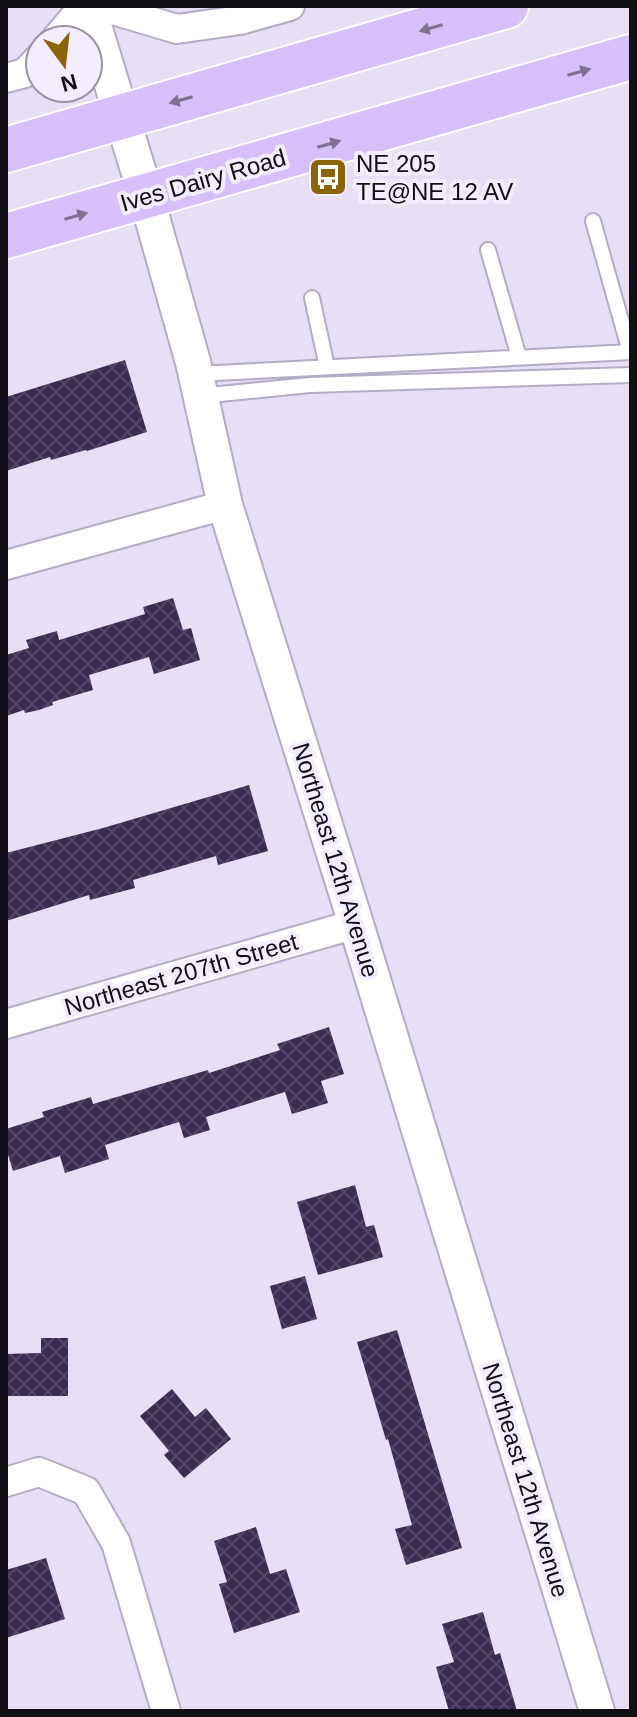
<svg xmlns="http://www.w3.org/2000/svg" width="637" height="1717" font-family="Arial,sans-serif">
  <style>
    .building { fill: url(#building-cross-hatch) }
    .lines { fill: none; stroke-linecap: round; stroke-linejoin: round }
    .service-casing { stroke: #b4acc2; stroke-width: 18 }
    .minor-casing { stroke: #b4acc2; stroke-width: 32 }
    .tertiary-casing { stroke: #b4acc2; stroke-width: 38 }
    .primary-casing { stroke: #fff; stroke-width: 48 }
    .service { stroke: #fff; stroke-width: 14 }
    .minor { stroke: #fff; stroke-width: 28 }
    .tertiary { stroke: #fff; stroke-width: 34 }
    .primary { stroke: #d7c0f9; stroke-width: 44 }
    .oneway { fill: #7e7093 }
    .labels { text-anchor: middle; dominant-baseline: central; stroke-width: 8; stroke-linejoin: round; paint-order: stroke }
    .poi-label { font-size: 24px; fill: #110e16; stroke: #f3edff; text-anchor: start }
    .street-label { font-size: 24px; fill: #110e16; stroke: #f3edff }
  </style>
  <defs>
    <pattern id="building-cross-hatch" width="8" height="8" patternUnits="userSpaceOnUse" patternTransform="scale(2)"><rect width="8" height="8" fill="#3c2b52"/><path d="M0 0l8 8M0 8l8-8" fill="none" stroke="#554767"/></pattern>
  </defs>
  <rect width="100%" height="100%" fill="#e7dff5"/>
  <!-- building -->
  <path class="building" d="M 125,360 L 147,432 L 87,451 L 86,450 L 51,460 L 50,457 L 6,471 L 6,397 Z
    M 173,598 L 183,630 L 191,628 L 200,660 L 154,674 L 149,657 L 89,675 L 93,690 L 52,702 L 53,705 L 39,710 L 25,713 L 24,710 L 6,716 L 6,655 L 29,648 L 26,640 L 57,631 L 59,640 L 145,614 L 143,607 Z
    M 249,785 L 268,851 L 218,865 L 216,856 L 133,880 L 135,888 L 90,900 L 89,895 L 6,921 L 6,853 L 103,828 Z
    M 329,1027 L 344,1074 L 321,1081 L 328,1103 L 292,1114 L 285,1092 L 206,1117 L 210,1130 L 184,1138 L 179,1122 L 105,1145 L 109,1159 L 65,1173 L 60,1156 L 13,1171 L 6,1148 L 6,1129 L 44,1117 L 42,1112 L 91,1097 L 93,1104 L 208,1070 L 209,1073 L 280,1050 L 277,1044 Z
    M 355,1185 L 366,1227 L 374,1225 L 383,1257 L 318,1275 L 297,1202 Z
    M 305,1276 L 317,1319 L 282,1329 L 270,1286 Z
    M 397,1330 L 462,1548 L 406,1565 L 395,1529 L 412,1525 L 388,1439 L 386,1440 L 357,1342 Z
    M 41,1338 L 68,1338 L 68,1396 L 6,1396 L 6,1354 L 41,1353 Z
    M 172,1389 L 195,1417 L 206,1408 L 231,1439 L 184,1478 L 164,1455 L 169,1451 L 140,1416 Z
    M 256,1527 L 270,1574 L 286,1569 L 300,1612 L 234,1633 L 219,1584 L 227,1582 L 214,1541 Z
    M 46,1558 L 65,1619 L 6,1638 L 6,1570 Z
    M 483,1612 L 495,1655 L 500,1653 L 517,1711 L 449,1711 L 436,1667 L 454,1662 L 442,1624 Z"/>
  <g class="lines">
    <defs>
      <path id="service" d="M 593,221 L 630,352
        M 488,250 L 519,357
        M 312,298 L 327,367
        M 196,374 L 631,352
        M 200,396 L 310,385 L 631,375"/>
      <path id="minor" d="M 99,6 L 177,29 L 240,20 L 290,6
        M 55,40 L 84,6
        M 6,78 L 25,73 L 40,57
        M 6,565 L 225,505
        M 6,1024 L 356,924
        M 6,1482 L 39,1472 L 86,1491 L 116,1543 L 166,1711"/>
      <path id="tertiary" d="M 88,6 L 146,196 L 193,362 L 225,505 L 356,924 L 597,1711"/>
      <path id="primary" d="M 6,150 L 506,6
        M 6,236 L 631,57"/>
    </defs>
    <!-- service casing -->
    <use href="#service" class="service-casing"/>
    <!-- minor casing -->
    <use href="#minor" class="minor-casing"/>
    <!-- tertiary casing -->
    <use href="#tertiary" class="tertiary-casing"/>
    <!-- primary casing -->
    <use href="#primary" class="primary-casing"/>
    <!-- service -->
    <use href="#service" class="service"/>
    <!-- minor -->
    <use href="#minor" class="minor"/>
    <!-- tertiary -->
    <use href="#tertiary" class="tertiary"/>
    <!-- primary -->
    <use href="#primary" class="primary"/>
  </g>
  <!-- one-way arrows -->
  <defs><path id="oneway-solid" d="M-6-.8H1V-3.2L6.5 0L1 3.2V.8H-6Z" transform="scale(2)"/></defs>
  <g class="oneway">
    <use href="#oneway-solid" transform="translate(431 28) rotate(164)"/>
    <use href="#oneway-solid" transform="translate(579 72) rotate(-16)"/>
    <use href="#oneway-solid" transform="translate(181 100) rotate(164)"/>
    <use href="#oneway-solid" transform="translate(329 144) rotate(-16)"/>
    <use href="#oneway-solid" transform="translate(76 216) rotate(-16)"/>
  </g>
  <!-- icons -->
  <defs>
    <symbol id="bus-square" viewBox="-11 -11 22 22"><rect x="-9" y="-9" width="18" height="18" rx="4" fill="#8d6408" stroke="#f3edff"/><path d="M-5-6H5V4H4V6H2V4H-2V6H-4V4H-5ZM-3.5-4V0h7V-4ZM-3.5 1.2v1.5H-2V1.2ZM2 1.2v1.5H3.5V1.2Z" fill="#fff"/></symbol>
  </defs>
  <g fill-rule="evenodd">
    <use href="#bus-square" x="306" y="155" width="44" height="44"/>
  </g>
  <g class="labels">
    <!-- poi labels -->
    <g class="poi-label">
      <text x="356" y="163">NE 205<tspan x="356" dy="28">TE@NE 12 AV</tspan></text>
    </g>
    <!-- street labels -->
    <g class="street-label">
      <text transform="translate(203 180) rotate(-16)">Ives Dairy Road</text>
      <text transform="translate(336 860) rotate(73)">Northeast 12th Avenue</text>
      <text transform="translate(181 974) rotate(-16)">Northeast 207th Street</text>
      <text transform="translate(526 1480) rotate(73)">Northeast 12th Avenue</text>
    </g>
  </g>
  <!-- border -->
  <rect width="637" height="1717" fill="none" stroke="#110e16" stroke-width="16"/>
  <!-- north arrow -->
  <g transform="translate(64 64) rotate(165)"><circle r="38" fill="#f3edff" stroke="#9994a2" stroke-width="2"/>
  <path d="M0-6L14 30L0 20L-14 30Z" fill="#8d6408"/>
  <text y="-12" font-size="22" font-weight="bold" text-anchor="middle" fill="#110e16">N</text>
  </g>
</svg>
